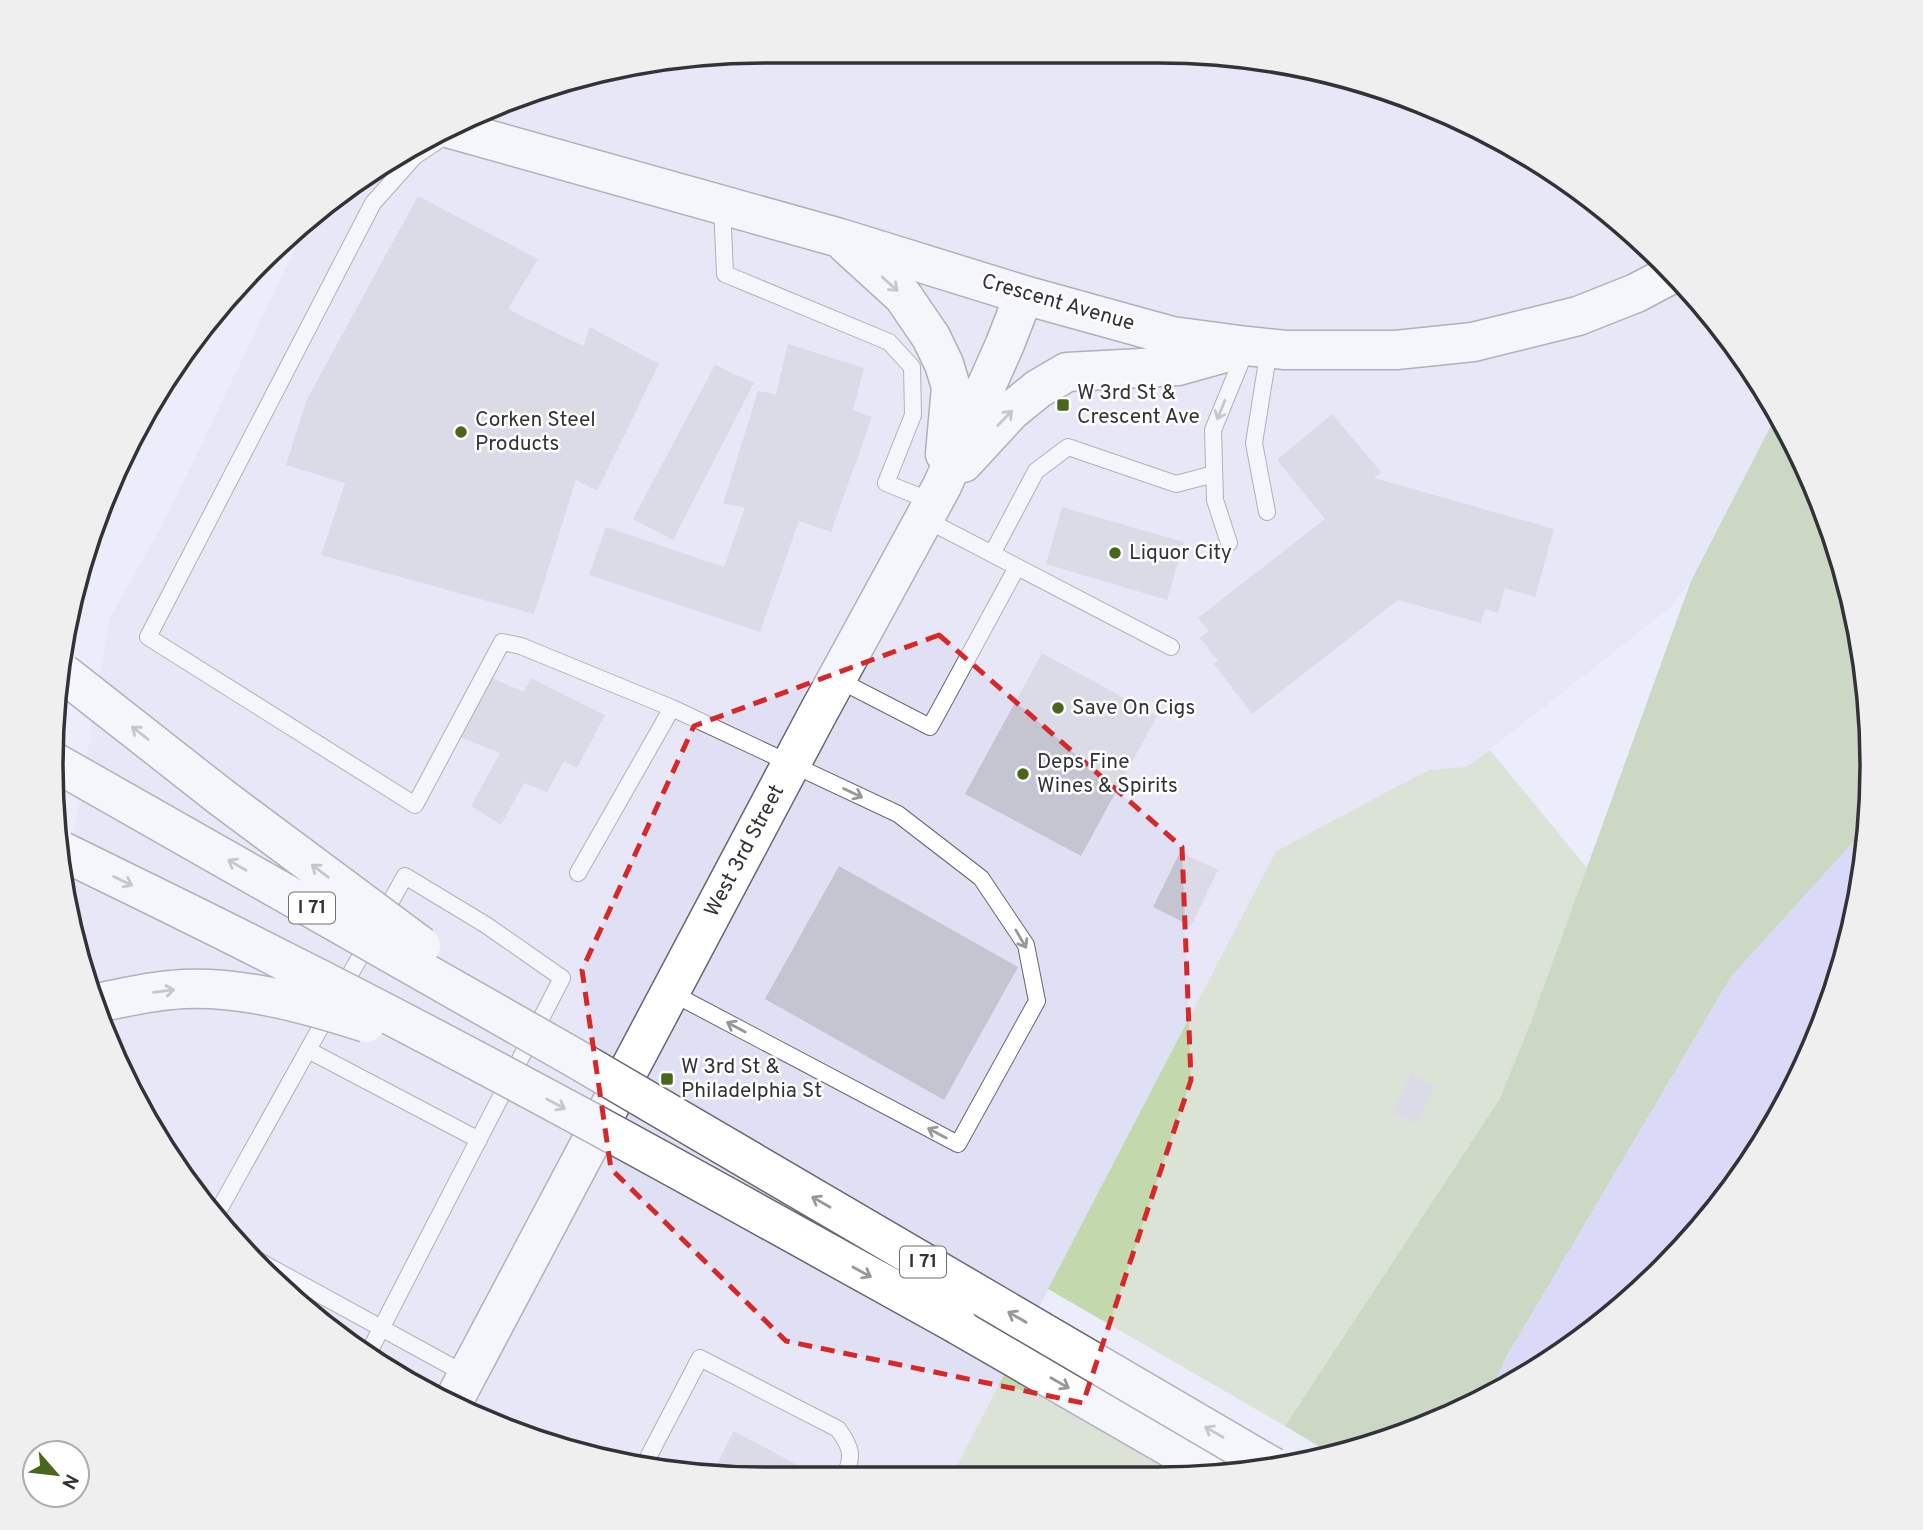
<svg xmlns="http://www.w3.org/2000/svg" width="1923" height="1530" font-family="Overpass,sans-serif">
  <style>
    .built { fill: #e0e0f4 }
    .green { fill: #c3d8ac }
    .forest { fill: #a2be83 }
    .water { fill: #c3c4f5 }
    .building { fill: #c4c5d1 }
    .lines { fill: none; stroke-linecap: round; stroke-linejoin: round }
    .lane-casing { stroke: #666771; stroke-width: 18 }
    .secondary-casing { stroke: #666771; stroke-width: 41 }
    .highway-casing { stroke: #666771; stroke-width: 41 }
    .lane { stroke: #fff; stroke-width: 16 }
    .secondary { stroke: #fff; stroke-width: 38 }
    .highway { stroke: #fff; stroke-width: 38 }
    .highway-bridge-casing { stroke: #666771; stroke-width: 41; stroke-linecap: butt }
    .highway-bridge { stroke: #fff; stroke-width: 38 }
    .oneway { stroke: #98989b }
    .marked { fill: none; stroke: #d62828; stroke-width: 5; stroke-dasharray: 14 9; stroke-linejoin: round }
    .poi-dot { fill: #49671b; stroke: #fff; stroke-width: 2.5 }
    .labels { text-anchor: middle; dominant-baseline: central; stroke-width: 5; stroke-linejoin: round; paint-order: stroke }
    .shield { fill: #fff; stroke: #707073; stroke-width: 2 }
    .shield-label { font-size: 19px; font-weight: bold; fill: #323237 }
    .street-label { font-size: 21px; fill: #323237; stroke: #fff }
    .poi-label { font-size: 21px; fill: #323237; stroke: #fff; text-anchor: start }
    .rim { fill: none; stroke: #323237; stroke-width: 3.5 }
  </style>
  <rect width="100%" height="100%" fill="#ecedfa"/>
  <!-- built -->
  <path class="built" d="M 765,51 L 1204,52 L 1388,89 L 1515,147 L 1629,228 L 1724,330 L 1778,412 L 1691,581 L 1671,607 L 1468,767 L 1428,770 L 1276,851 L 950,1479 L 765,1479 L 626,1466 L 491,1425 L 331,1332 L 228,1236 L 146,1122 L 75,949 L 66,884 L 109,619 L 166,518 L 307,224 L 408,146 L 581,75 Z"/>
  <!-- green -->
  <path class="green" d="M 1490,750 L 1587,868 L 1532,1019 L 1499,1100 L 1285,1426 L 1048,1289 L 1276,851 L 1428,770 L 1467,767 Z
    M 1007,1369 L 1191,1478 L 950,1479 Z"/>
  <!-- forest -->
  <path class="forest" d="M 1778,412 L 1834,536 L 1866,672 L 1871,812 L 1869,825 L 1731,977 L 1507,1356 L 1489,1395 L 1335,1456 L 1285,1426 L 1499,1100 L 1532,1019 L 1691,581 Z"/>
  <!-- water -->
  <path class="water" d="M 1869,825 L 1848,950 L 1798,1081 L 1724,1200 L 1629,1302 L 1515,1384 L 1489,1395 L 1507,1356 L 1731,977 Z"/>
  <!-- building -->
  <path class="building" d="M 418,196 L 538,259 L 508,309 L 583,346 L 590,327 L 659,364 L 597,491 L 576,480 L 534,614 L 321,555 L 345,483 L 286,465 L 307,399 Z
    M 788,344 L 864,368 L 853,410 L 872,417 L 831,532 L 799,521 L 760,632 L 589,575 L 606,527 L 724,567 L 745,507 L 723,504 L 758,391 L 776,394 Z
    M 715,365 L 754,383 L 673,540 L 633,519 Z
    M 1332,414 L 1381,472 L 1374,478 L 1554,529 L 1535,597 L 1505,588 L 1498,613 L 1485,609 L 1481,623 L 1398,600 L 1252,714 L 1214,664 L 1218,661 L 1200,638 L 1209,631 L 1198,618 L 1325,519 L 1277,460 Z
    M 1062,507 L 1184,542 L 1167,600 L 1046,564 Z
    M 1042,653 L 1157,716 L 1081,856 L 965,794 Z
    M 492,678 L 524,692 L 531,678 L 605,715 L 577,768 L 564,761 L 547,792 L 524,783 L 501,825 L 471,806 L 500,753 L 460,737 Z
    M 1180,852 L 1218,870 L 1191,926 L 1153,907 Z
    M 839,866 L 1018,967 L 944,1100 L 765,999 Z
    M 1411,1074 L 1435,1086 L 1415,1124 L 1392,1112 Z
    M 734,1431 L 799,1466 L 796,1472 L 810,1479 L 765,1479 L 712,1474 Z"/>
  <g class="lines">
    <defs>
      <path id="lane" d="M 454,130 L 415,156 L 373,203 L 148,637 L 415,805 L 502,642 L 521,646 L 672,708
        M 722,205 L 725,274 L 889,342 L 912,367 L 913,415 L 886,483 L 933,502
        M 1267,512 L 1254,443 L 1269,349
        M 925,519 L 1171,647
        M 1229,543 L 1215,500 L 1213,430 L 1245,352
        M 992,554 L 1036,471 L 1068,447 L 1176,484 L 1214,474
        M 837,679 L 930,727 L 1017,567
        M 578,873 L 672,708 L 898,814 L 981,878 L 1026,945 L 1037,1001 L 958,1144 L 670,992
        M 340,992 L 369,941
        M 308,1050 L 479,1140
        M 215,1217 L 329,1012
        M 248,1255 L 467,1375
        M 368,1354 L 562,978 L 486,925 L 405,876 L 381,919
        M 643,1467 L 700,1358 L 838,1429 C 852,1448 854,1457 843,1479"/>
      <path id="secondary" d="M 451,129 L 840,238 L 1024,295 L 1172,336 L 1247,346 L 1285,350 L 1396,350 L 1473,342 L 1578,316 L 1636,293 L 1672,274
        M 846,244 L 903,296 L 931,337 L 944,364 L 951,387 L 945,454
        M 963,463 L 1011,411 L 1038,389 L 1067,372 L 1178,366 L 1232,351
        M 453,1402 L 817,715 L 942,486 L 1005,344 L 1024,295"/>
      <path id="highway" d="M 958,1325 L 1218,1475"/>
    </defs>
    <!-- lane casing -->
    <use href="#lane" class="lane-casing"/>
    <!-- secondary casing -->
    <use href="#secondary" class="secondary-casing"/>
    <!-- highway casing -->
    <use href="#highway" class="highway-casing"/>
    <!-- lane -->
    <use href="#lane" class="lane"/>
    <!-- secondary -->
    <use href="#secondary" class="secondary"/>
    <!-- highway -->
    <use href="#highway" class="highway"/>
    <defs>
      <path id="highway-bridge" d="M 63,673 L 221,797 L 421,946
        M 51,760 L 573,1057 L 1273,1467
        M 62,851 C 135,887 208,922 280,959 C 509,1074 733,1200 958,1325
        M 97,1003 C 122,998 146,992 171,990 C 233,983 307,1004 366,1023"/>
    </defs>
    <!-- highway-bridge casing -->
    <use href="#highway-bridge" class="highway-bridge-casing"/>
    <!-- highway-bridge -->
    <use href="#highway-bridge" class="highway-bridge"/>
  </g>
  <!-- one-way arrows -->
  <defs><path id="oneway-shaft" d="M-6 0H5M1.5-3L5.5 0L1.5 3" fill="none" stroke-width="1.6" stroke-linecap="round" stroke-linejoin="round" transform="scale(1.75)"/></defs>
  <g class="oneway">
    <use href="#oneway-shaft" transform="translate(890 284) rotate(42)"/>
    <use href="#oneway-shaft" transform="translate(1221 410) rotate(112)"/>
    <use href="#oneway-shaft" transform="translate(1005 418) rotate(-46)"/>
    <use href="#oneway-shaft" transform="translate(140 733) rotate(-142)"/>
    <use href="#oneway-shaft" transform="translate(853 793) rotate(26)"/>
    <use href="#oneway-shaft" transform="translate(237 865) rotate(-150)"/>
    <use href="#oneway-shaft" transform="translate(320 871) rotate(-143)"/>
    <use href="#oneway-shaft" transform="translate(123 881) rotate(26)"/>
    <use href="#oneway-shaft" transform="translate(1021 939) rotate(60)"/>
    <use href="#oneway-shaft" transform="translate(164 991) rotate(-7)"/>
    <use href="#oneway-shaft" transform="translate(736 1027) rotate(-152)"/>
    <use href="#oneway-shaft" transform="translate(556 1104) rotate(28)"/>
    <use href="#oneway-shaft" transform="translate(937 1133) rotate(-152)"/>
    <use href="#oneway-shaft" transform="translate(821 1202) rotate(-150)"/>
    <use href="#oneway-shaft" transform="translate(862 1272) rotate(29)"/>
    <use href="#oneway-shaft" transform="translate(1017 1317) rotate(-150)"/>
    <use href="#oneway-shaft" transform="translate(1060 1383) rotate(30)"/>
    <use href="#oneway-shaft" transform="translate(1214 1432) rotate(-150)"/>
  </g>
  <!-- marked area -->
  <path d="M0 0H1923V1530H0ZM 939,635 L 1182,847 L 1191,1080 L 1083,1403 L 786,1341 L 611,1169 L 582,970 L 694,726 Z" fill="#ecedfa" fill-opacity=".55" fill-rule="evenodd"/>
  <path class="marked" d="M 939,635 L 1182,847 L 1191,1080 L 1083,1403 L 786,1341 L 611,1169 L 582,970 L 694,726 Z"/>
  <!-- markers -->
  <g class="poi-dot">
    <rect x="1056" y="398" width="14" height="14" rx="3.5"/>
    <circle cx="461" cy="432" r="7"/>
    <circle cx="1115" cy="553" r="7"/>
    <circle cx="1058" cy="708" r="7"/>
    <circle cx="1023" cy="774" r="7"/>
    <rect x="660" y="1072" width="14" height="14" rx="3.5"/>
  </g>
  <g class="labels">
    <!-- shield labels -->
    <g class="shield">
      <rect x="289" y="892.5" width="46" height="31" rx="5"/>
      <rect x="900" y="1246.5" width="46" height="31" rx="5"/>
    </g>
    <g class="shield-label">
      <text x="312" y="908">I 71</text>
      <text x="923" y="1262">I 71</text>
    </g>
    <!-- street labels -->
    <g class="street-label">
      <text transform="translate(1058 303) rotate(16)">Crescent Avenue</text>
      <text transform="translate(745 851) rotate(-62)">West 3rd Street</text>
    </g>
    <!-- poi labels -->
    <g class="poi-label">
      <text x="1077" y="393">W 3rd St &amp;<tspan x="1077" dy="24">Crescent Ave</tspan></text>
      <text x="475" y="420">Corken Steel<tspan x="475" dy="24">Products</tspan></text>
      <text x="1129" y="553">Liquor City</text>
      <text x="1072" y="708">Save On Cigs</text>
      <text x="1037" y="762">Deps Fine<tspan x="1037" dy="24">Wines &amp; Spirits</tspan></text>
      <text x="681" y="1067">W 3rd St &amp;<tspan x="681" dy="24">Philadelphia St</tspan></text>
    </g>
  </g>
  <!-- crop -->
  <path d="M0 0H1923V1530H0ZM765 63H1158A702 702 0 0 1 1860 765V765A702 702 0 0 1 1158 1467H765A702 702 0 0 1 63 765V765A702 702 0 0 1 765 63Z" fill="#efefef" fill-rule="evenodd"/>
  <path class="rim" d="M765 63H1158A702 702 0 0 1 1860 765V765A702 702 0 0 1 1158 1467H765A702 702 0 0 1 63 765V765A702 702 0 0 1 765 63Z"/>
  <!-- north arrow -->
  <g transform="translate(56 1474) rotate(118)"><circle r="33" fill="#ffffff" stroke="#adadaf" stroke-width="2"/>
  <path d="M0-5L12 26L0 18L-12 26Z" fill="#49671b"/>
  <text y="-10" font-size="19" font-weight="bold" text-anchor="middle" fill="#323237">N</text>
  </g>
</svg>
